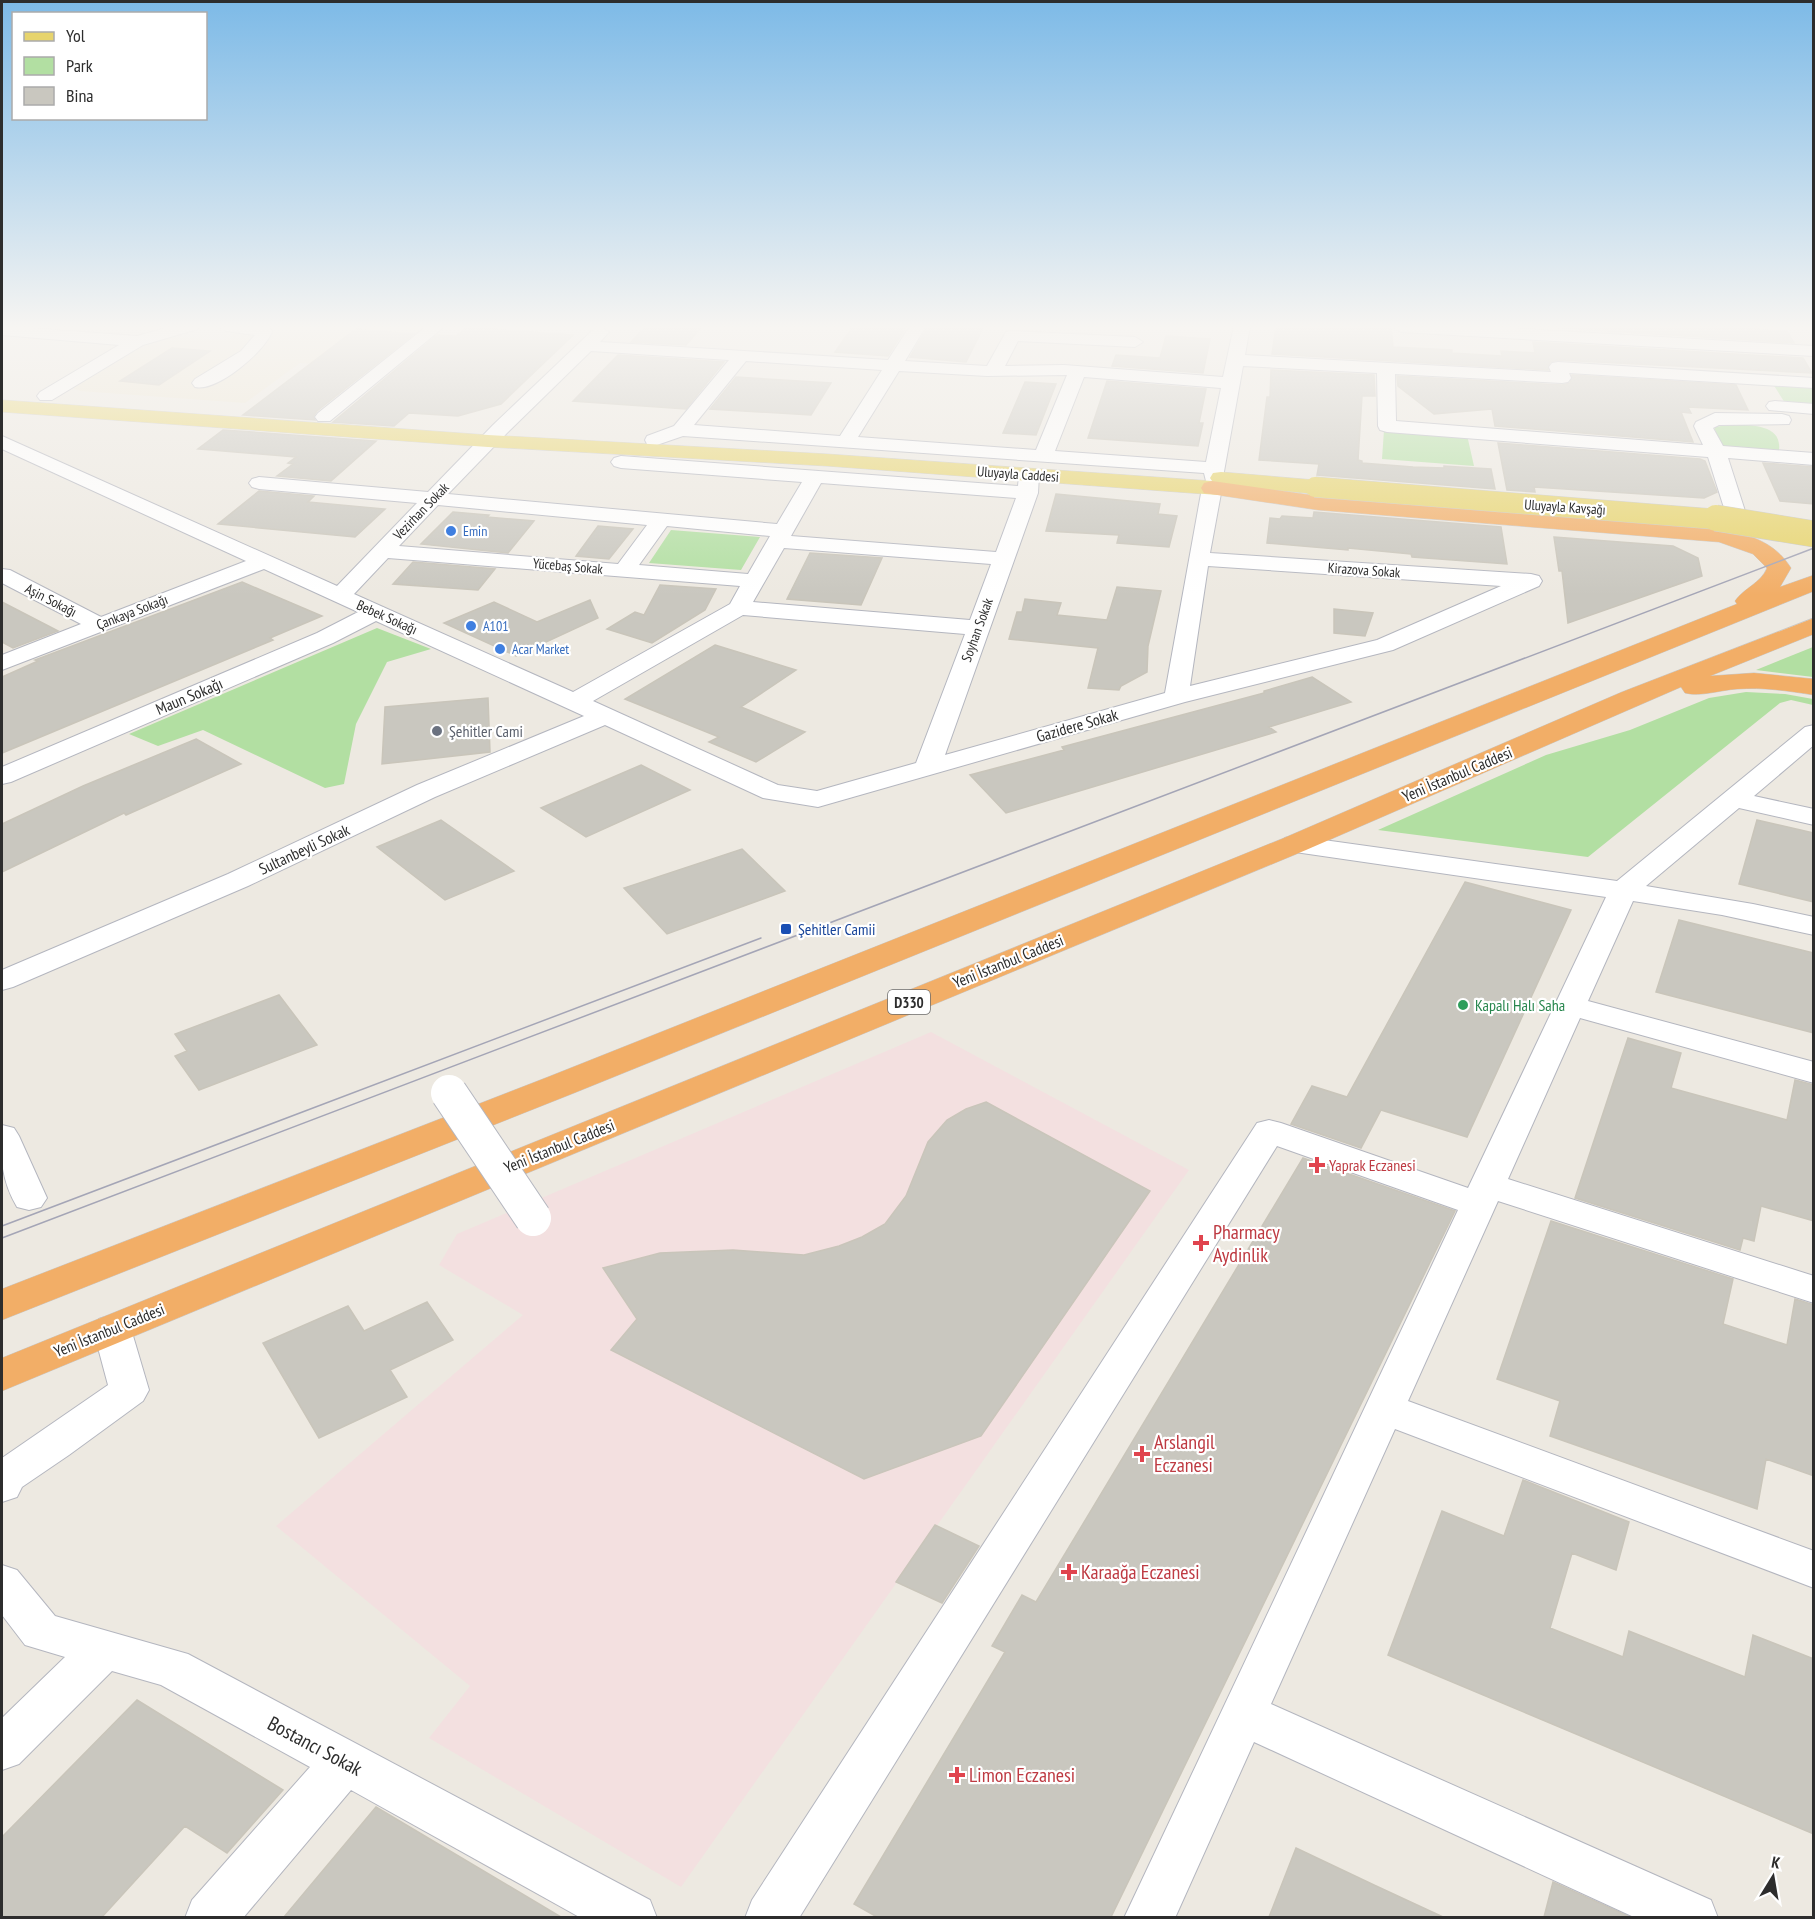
<svg xmlns="http://www.w3.org/2000/svg" width="1815" height="1919" font-family="'PT Sans Narrow',sans-serif">
  <style>
    .education { fill: #ede6d2 }
    .medical { fill: #f3e0e0 }
    .green { fill: #b2dfa2 }
    .building { fill: #c9c7bf; stroke: #c9c5ba; stroke-width: 1.5 }
    .lines { fill: none; stroke-linecap: round; stroke-linejoin: round }
    .minor-casing { stroke: #b4b6bf; stroke-width: 2 }
    .major-casing { stroke: #c8c8c8; stroke-width: 1 }
    .highway-casing { stroke: #c8c8c8; stroke-width: 1 }
    .minor { fill: #fff; fill-rule: evenodd }
    .major { fill: #e7d46d; fill-rule: evenodd }
    .highway { fill: #f2ae67; fill-rule: evenodd }
    .tram { stroke: #a4a5b6; stroke-width: 1.5 }
    .minor-bridge-casing { stroke: #b4b6bf; stroke-width: 38; stroke-linecap: butt }
    .major-bridge-far1-casing { stroke: #c8c8c8; stroke-width: 21; stroke-linecap: butt }
    .major-bridge-casing { stroke: #c8c8c8; stroke-width: 27; stroke-linecap: butt }
    .minor-bridge { stroke: #fff; stroke-width: 36 }
    .major-bridge-far1 { stroke: #e7d46d; stroke-width: 20 }
    .major-bridge { stroke: #e7d46d; stroke-width: 26 }
    .shop-dot { fill: #3f7fe0; stroke: #fff; stroke-width: 2 }
    .worship-dot { fill: #6b7280; stroke: #fff; stroke-width: 2 }
    .transit-dot { fill: #1a4fb4; stroke: #fff; stroke-width: 2 }
    .leisure-dot { fill: #2e9e5b; stroke: #fff; stroke-width: 2 }
    .health-dot { fill: #e0444e; stroke: #fff; stroke-width: 2 }
    .labels { text-anchor: middle; dominant-baseline: central; stroke-width: 4.5; stroke-linejoin: round; paint-order: stroke }
    .far-street-label { font-size: 14px; fill: #2d2d2d; stroke: #fff }
    .far-shop-label { font-size: 14px; fill: #366cbe; stroke: #fff; text-anchor: start }
    .shield { fill: #fff; stroke: #6c6c6c; stroke-width: 1.5 }
    .shield-label { font-size: 15px; font-weight: bold; fill: #2d2d2d }
    .street-label { font-size: 16px; fill: #2d2d2d; stroke: #fff }
    .worship-label { font-size: 16px; fill: #5b616d; stroke: #fff; text-anchor: start }
    .transit-label { font-size: 16px; fill: #164399; stroke: #fff; text-anchor: start }
    .leisure-label { font-size: 16px; fill: #27864d; stroke: #fff; text-anchor: start }
    .health-label { font-size: 16px; fill: #be3a42; stroke: #fff; text-anchor: start }
    .near-health-label { font-size: 20px; fill: #be3a42; stroke: #fff; text-anchor: start }
    .near-street-label { font-size: 20px; fill: #2d2d2d; stroke: #fff }
  </style>
  <rect width="100%" height="100%" fill="#ede9e1"/>
  <!-- education -->
  <path class="education" d="M 246,326 L 426,328 L 373,368 L 300,363 L 245,403 L 80,391 L 73,388 L 153,340 L 171,337 L 224,340 Z"/>
  <!-- medical -->
  <path class="medical" d="M 931,1032 L 1189,1170 L 681,1887 L 429,1738 L 470,1686 L 276,1526 L 523,1315 L 439,1265 L 457,1234 Z"/>
  <!-- green -->
  <path class="green" d="M 1773,384 L 1813,388 L 1813,405 L 1785,403 Z
    M 1736,424 C 1754,426 1782,425 1779,450 L 1721,447 L 1714,427 Z
    M 1384,430 L 1467,435 L 1474,466 L 1382,459 Z
    M 671,530 L 760,537 L 741,570 L 649,563 Z
    M 377,628 L 431,649 L 387,662 L 356,724 L 344,784 L 325,788 L 203,730 L 158,746 L 129,734 Z
    M 1813,647 L 1813,677 L 1756,670 Z
    M 1746,692 L 1785,694 L 1813,699 L 1813,705 L 1791,700 L 1780,703 L 1588,857 L 1378,830 L 1546,755 L 1630,730 L 1709,698 Z"/>
  <!-- building -->
  <path class="building" d="M 646,326 L 676,326 L 701,328 L 686,345 L 631,342 Z
    M 853,326 L 907,326 L 888,356 L 835,352 Z
    M 928,326 L 984,326 L 966,362 L 910,357 Z
    M 1276,326 L 1391,326 L 1393,347 L 1452,350 L 1452,353 L 1502,356 L 1501,351 L 1535,353 L 1533,342 L 1803,358 L 1812,373 L 1558,360 L 1550,362 L 1548,370 L 1272,354 Z
    M 1530,326 L 1752,326 L 1754,329 L 1787,331 L 1794,343 Z
    M 467,327 L 573,335 L 501,404 L 458,416 L 409,413 L 394,426 L 333,422 L 437,335 L 456,336 Z
    M 356,329 L 414,334 L 317,411 L 313,417 L 315,420 L 243,415 Z
    M 1166,336 L 1210,339 L 1203,373 L 1112,366 L 1116,355 L 1160,358 Z
    M 172,348 L 210,351 L 159,385 L 120,381 Z
    M 618,355 L 724,362 L 686,409 L 573,401 Z
    M 1271,370 L 1374,375 L 1375,396 L 1362,396 L 1358,460 L 1362,461 L 1362,463 L 1413,467 L 1444,468 L 1444,466 L 1491,469 L 1495,489 L 1317,475 L 1319,464 L 1259,460 L 1267,397 L 1270,397 Z
    M 1572,375 L 1736,385 L 1748,410 L 1688,407 L 1691,413 L 1681,412 L 1693,442 L 1495,426 L 1492,409 L 1434,414 L 1398,386 L 1397,376 L 1562,385 L 1570,383 Z
    M 736,377 L 831,383 L 811,415 L 710,409 Z
    M 1107,381 L 1206,389 L 1199,423 L 1203,423 L 1198,446 L 1088,438 Z
    M 1025,382 L 1056,384 L 1036,435 L 1003,433 Z
    M 223,430 L 376,441 L 331,481 L 277,476 L 293,464 L 288,463 L 296,457 L 198,449 Z
    M 1498,443 L 1700,459 L 1705,461 L 1717,492 L 1704,498 L 1534,487 L 1535,492 L 1507,490 Z
    M 1763,463 L 1814,467 L 1814,504 L 1780,501 Z
    M 259,491 L 314,496 L 308,502 L 385,509 L 355,537 L 218,524 Z
    M 1056,494 L 1160,504 L 1158,514 L 1177,516 L 1169,547 L 1117,543 L 1119,535 L 1046,531 Z
    M 453,512 L 489,515 L 487,517 L 534,521 L 508,553 L 421,544 Z
    M 1314,512 L 1501,527 L 1507,564 L 1412,557 L 1411,554 L 1348,548 L 1348,550 L 1267,543 L 1270,518 L 1280,519 L 1282,516 L 1313,518 Z
    M 598,526 L 633,529 L 609,559 L 576,556 Z
    M 1554,537 L 1673,546 L 1698,558 L 1702,576 L 1568,623 L 1562,571 L 1559,571 Z
    M 810,553 L 882,558 L 861,605 L 787,599 Z
    M 413,562 L 495,569 L 478,590 L 393,584 Z
    M 242,582 L 322,616 L 270,638 L 273,640 L 2,753 L 2,677 L 38,661 L 35,660 Z
    M 660,585 L 716,589 L 705,610 L 652,643 L 607,629 L 635,612 L 644,615 Z
    M 1117,587 L 1161,591 L 1148,646 L 1147,672 L 1121,686 L 1119,690 L 1088,688 L 1098,648 L 1009,639 L 1017,612 L 1022,612 L 1025,599 L 1061,603 L 1057,615 L 1107,620 Z
    M 590,600 L 598,618 L 516,656 L 444,623 L 494,602 L 537,622 Z
    M 2,602 L 58,631 L 13,648 L 2,642 Z
    M 1334,609 L 1373,613 L 1365,636 L 1334,633 Z
    M 715,645 L 796,670 L 741,707 L 805,732 L 756,762 L 709,742 L 719,737 L 625,699 Z
    M 1312,677 L 1351,702 L 1269,727 L 1276,732 L 1006,813 L 970,775 L 1064,750 L 1062,747 L 1264,693 L 1264,691 Z
    M 488,698 L 490,752 L 382,764 L 385,707 Z
    M 196,739 L 241,764 L 126,815 L 124,813 L 2,872 L 2,824 L 83,786 Z
    M 641,765 L 690,790 L 586,837 L 541,808 Z
    M 441,820 L 514,871 L 445,900 L 377,847 Z
    M 1757,820 L 1814,833 L 1814,902 L 1739,884 Z
    M 742,849 L 785,891 L 667,934 L 624,888 Z
    M 1465,882 L 1571,910 L 1467,1137 L 1381,1110 L 1361,1148 L 1291,1124 L 1312,1086 L 1347,1097 Z
    M 1679,920 L 1814,953 L 1814,1033 L 1656,992 Z
    M 279,995 L 317,1045 L 199,1090 L 175,1056 L 187,1051 L 175,1034 Z
    M 1628,1038 L 1681,1053 L 1671,1088 L 1787,1120 L 1795,1080 L 1814,1085 L 1814,1221 L 1761,1206 L 1754,1241 L 1743,1238 L 1740,1250 L 1575,1198 Z
    M 986,1102 L 1150,1191 L 981,1436 L 864,1479 L 611,1350 L 637,1319 L 603,1268 L 660,1253 L 733,1250 L 804,1255 L 839,1246 L 862,1237 L 885,1224 L 906,1196 L 928,1142 L 947,1120 L 966,1109 Z
    M 1303,1158 L 1455,1211 L 1111,1917 L 877,1917 L 854,1904 L 1005,1652 L 992,1646 L 1022,1595 L 1036,1602 Z
    M 1551,1221 L 1733,1279 L 1723,1324 L 1787,1345 L 1795,1299 L 1814,1305 L 1814,1476 L 1766,1459 L 1757,1509 L 1550,1436 L 1560,1401 L 1497,1379 Z
    M 427,1302 L 453,1340 L 390,1370 L 407,1397 L 319,1438 L 263,1343 L 348,1306 L 364,1331 Z
    M 1523,1480 L 1629,1522 L 1616,1570 L 1572,1553 L 1550,1628 L 1623,1657 L 1629,1631 L 1745,1677 L 1753,1635 L 1814,1659 L 1814,1834 L 1388,1655 L 1442,1511 L 1504,1536 Z
    M 935,1525 L 979,1546 L 942,1603 L 896,1582 Z
    M 137,1700 L 283,1790 L 227,1853 L 185,1826 L 102,1917 L 2,1917 L 2,1837 Z
    M 376,1807 L 561,1917 L 284,1917 Z
    M 1296,1848 L 1374,1885 L 1443,1917 L 1269,1917 Z
    M 1553,1882 L 1630,1917 L 1544,1917 Z"/>
  <g class="lines">
    <defs>
      <path id="minor" d="M 2,326 L 137,336 L 173,326 L 200,326 L 198,329 L 143,345 L 52,400 L 40,400 L 37,396 L 40,392 L 119,345 L 2,335 Z
        M 218,326 L 261,326 L 270,328 L 272,332 C 264,352 217,392 195,387 L 192,383 L 195,379 L 241,351 L 255,335 L 226,331 Z
        M 427,326 L 445,326 L 330,421 L 318,421 L 315,417 L 318,413 Z
        M 910,326 L 926,326 L 905,361 L 987,366 L 1006,332 L 1012,331 L 1135,337 L 1143,342 L 1135,347 L 1018,341 L 1005,366 L 1064,365 L 1223,377 L 1234,326 L 1250,326 L 1245,355 L 1551,372 L 1549,367 L 1552,363 L 1558,362 L 1814,378 L 1814,388 L 1569,373 L 1571,378 L 1568,382 L 1562,383 L 1395,374 L 1396,421 L 1703,445 L 1694,426 L 1696,422 L 1715,413 L 1782,414 L 1789,416 L 1791,420 L 1789,424 L 1719,425 L 1713,428 L 1723,446 L 1814,453 L 1814,465 L 1728,458 L 1745,511 L 1742,515 L 1728,515 L 1725,511 L 1708,457 L 1387,432 L 1380,430 L 1378,426 L 1377,373 L 1243,366 L 1223,477 L 1220,481 L 1214,483 L 1222,488 L 1210,553 L 1531,574 L 1539,576 L 1542,581 L 1539,586 L 1393,650 L 1185,702 L 818,807 L 763,798 L 605,725 L 435,797 L 248,886 L 13,987 L 2,990 L 2,970 L 228,874 L 417,785 L 584,716 L 376,621 L 333,643 L 11,782 L 2,784 L 2,767 L 317,633 L 358,612 L 264,569 L 2,670 L 2,655 L 81,624 L 2,583 L 2,569 L 10,570 L 101,617 L 246,561 L 2,449 L 2,436 L 337,586 L 417,503 L 259,489 L 252,487 L 249,483 L 252,479 L 259,477 L 428,492 L 493,425 L 595,328 L 601,327 L 609,332 L 600,342 L 888,360 ZM 591,351 L 729,360 L 674,426 L 647,436 L 645,440 L 647,444 L 654,446 L 683,436 L 1204,473 L 1206,481 L 1211,482 L 1205,484 L 1202,488 L 1165,693 L 945,755 L 1038,493 L 1039,475 L 1036,471 L 1022,471 L 1019,475 L 1018,486 L 621,456 L 614,458 L 611,462 L 614,466 L 621,468 L 802,482 L 777,524 L 448,494 L 507,433 ZM 746,361 L 882,370 L 840,436 L 694,425 ZM 899,371 L 987,376 L 1067,375 L 1036,450 L 858,437 ZM 1084,377 L 1221,388 L 1206,462 L 1055,451 ZM 821,483 L 1016,498 L 996,552 L 791,536 ZM 438,505 L 647,525 L 618,564 L 399,546 ZM 667,526 L 770,536 L 748,574 L 639,565 ZM 784,548 L 991,564 L 970,620 L 753,602 ZM 388,558 L 740,586 L 730,604 L 573,692 L 354,594 ZM 1208,566 L 1501,586 L 1377,640 L 1190,686 ZM 743,615 L 965,634 L 916,763 L 817,791 L 778,785 L 593,701 Z
        M 1473,326 L 1814,346 L 1814,356 L 1401,332 L 1393,327 Z
        M 1775,401 L 1814,404 L 1814,414 L 1769,410 L 1766,406 L 1769,402 Z
        M 1814,725 L 1814,745 L 1754,796 L 1814,809 L 1814,825 L 1739,808 L 1646,886 L 1753,904 L 1814,917 L 1814,935 L 1722,915 L 1633,901 L 1588,1001 L 1814,1062 L 1814,1083 L 1580,1018 L 1508,1179 L 1814,1276 L 1814,1303 L 1498,1201 L 1408,1401 L 1814,1551 L 1814,1588 L 1395,1429 L 1271,1704 L 1711,1900 L 1718,1918 L 1636,1918 L 1254,1742 L 1175,1918 L 1124,1918 L 1458,1210 L 1277,1146 L 799,1918 L 745,1918 L 752,1900 L 1257,1123 L 1269,1120 L 1281,1123 L 1468,1188 L 1606,897 L 1295,852 L 1285,850 L 1281,844 L 1285,838 L 1295,836 L 1617,881 L 1805,727 Z
        M 2,1125 L 14,1128 L 19,1136 L 47,1198 L 41,1207 L 29,1210 L 17,1207 C 1,1180 0,1155 2,1125 Z
        M 112,1315 L 125,1319 L 131,1329 L 149,1390 L 143,1401 L 69,1455 L 22,1487 L 17,1497 L 2,1502 L 2,1458 L 108,1385 L 93,1329 L 99,1319 Z
        M 2,1565 L 17,1570 L 55,1616 L 188,1654 L 650,1900 L 657,1918 L 581,1918 L 351,1790 L 243,1918 L 185,1918 L 192,1900 L 310,1767 L 161,1685 L 112,1671 L 19,1764 L 2,1770 L 2,1718 L 65,1657 L 25,1645 L 2,1615 Z"/>
      <path id="major" d="M 2,400 L 488,435 L 827,454 L 1212,481 L 1210,478 L 1213,473 L 1221,472 L 1315,480 L 1323,482 L 1326,487 L 1323,492 L 1315,494 L 1254,488 L 1256,490 L 1253,495 L 1245,497 L 827,466 L 488,447 L 2,412 Z"/>
      <path id="highway" d="M 1212,481 L 1318,496 L 1719,528 C 1749,535 1774,541 1791,568 L 1780,587 L 1814,575 L 1814,591 L 574,1093 L 2,1320 L 2,1289 L 548,1077 L 1737,604 L 1735,601 C 1744,588 1761,583 1767,568 L 1753,554 L 1719,542 L 1318,510 L 1204,493 L 1201,488 L 1204,483 Z
        M 1814,618 L 1814,634 L 1710,676 L 1754,673 L 1814,679 L 1814,695 C 1788,691 1763,687 1737,689 C 1720,690 1701,697 1685,693 L 1681,687 L 1306,850 L 2,1391 L 2,1358 L 1284,838 L 1622,692 Z"/>
    </defs>
    <!-- minor casing -->
    <use href="#minor" class="minor-casing"/>
    <!-- major casing -->
    <use href="#major" class="major-casing"/>
    <!-- highway casing -->
    <use href="#highway" class="highway-casing"/>
    <!-- minor -->
    <use href="#minor" class="minor"/>
    <!-- major -->
    <use href="#major" class="major"/>
    <!-- highway -->
    <use href="#highway" class="highway"/>
    <!-- tram -->
    <path class="tram" d="M 2,1226 L 761,938
      M 2,1238 L 1814,548"/>
    <defs>
      <path id="minor-bridge" d="M 449,1093 L 533,1218"/>
      <path id="major-bridge-far1" d="M 1315,487 L 1726,520"/>
      <path id="major-bridge" d="M 1716,518 L 1814,534"/>
    </defs>
    <!-- minor-bridge casing -->
    <use href="#minor-bridge" class="minor-bridge-casing"/>
    <!-- major-bridge-far1 casing -->
    <use href="#major-bridge-far1" class="major-bridge-far1-casing"/>
    <!-- major-bridge casing -->
    <use href="#major-bridge" class="major-bridge-casing"/>
    <!-- minor-bridge -->
    <use href="#minor-bridge" class="minor-bridge"/>
    <!-- major-bridge-far1 -->
    <use href="#major-bridge-far1" class="major-bridge-far1"/>
    <!-- major-bridge -->
    <use href="#major-bridge" class="major-bridge"/>
  </g>
  <!-- sky -->
  <linearGradient id="sky" x2="0" y2="1"><stop stop-color="#7dbae7"/><stop offset="0.55" stop-color="#f7f5f2"/><stop offset="1" stop-color="#f7f5f2" stop-opacity="0"/></linearGradient>
  <rect width="1815" height="595" fill="url(#sky)"/>
  <!-- markers -->
  <g class="shop-dot">
    <circle cx="451" cy="531" r="6"/>
    <circle cx="471" cy="626" r="6"/>
    <circle cx="500" cy="649" r="6"/>
  </g>
  <circle class="worship-dot" cx="437" cy="731" r="6"/>
  <rect class="transit-dot" x="780" y="923" width="12" height="12" rx="3"/>
  <circle class="leisure-dot" cx="1463" cy="1005" r="6"/>
  <g class="health-dot">
    <path d="M1314 1156h6v6h6v6h-6v6h-6v-6h-6v-6h6z"/>
    <path d="M1198 1234h6v6h6v6h-6v6h-6v-6h-6v-6h6z"/>
    <path d="M1139 1445h6v6h6v6h-6v6h-6v-6h-6v-6h6z"/>
    <path d="M1066 1563h6v6h6v6h-6v6h-6v-6h-6v-6h6z"/>
    <path d="M954 1766h6v6h6v6h-6v6h-6v-6h-6v-6h6z"/>
  </g>
  <g class="labels">
    <!-- far-street labels -->
    <g class="far-street-label">
      <text transform="translate(1018 474) rotate(4)">Uluyayla Caddesi</text>
      <text transform="translate(1565 507) rotate(4)">Uluyayla Kavşağı</text>
      <text transform="translate(421 511) rotate(-46)">Vezirhan Sokak</text>
      <text transform="translate(568 566) rotate(5)">Yücebaş Sokak</text>
      <text transform="translate(1364 570) rotate(4)">Kirazova Sokak</text>
      <text transform="translate(51 600) rotate(27)">Aşin Sokağı</text>
      <text transform="translate(132 612) rotate(-21)">Çankaya Sokağı</text>
      <text transform="translate(387 617) rotate(24)">Bebek Sokağı</text>
      <text transform="translate(977 630) rotate(-70)">Soyhan Sokak</text>
    </g>
    <!-- far-shop labels -->
    <g class="far-shop-label">
      <text x="463" y="531">Emin</text>
      <text x="483" y="626">A101</text>
      <text x="512" y="649">Acar Market</text>
    </g>
    <!-- shield labels -->
    <rect class="shield" x="888" y="990" width="42" height="24" rx="4.5"/>
    <g class="shield-label">
      <text x="909" y="1002">D330</text>
    </g>
    <!-- street labels -->
    <g class="street-label">
      <text transform="translate(189 696) rotate(-23)">Maun Sokağı</text>
      <text transform="translate(1077 725) rotate(-16)">Gazidere Sokak</text>
      <text transform="translate(1457 774) rotate(-23)">Yeni İstanbul Caddesi</text>
      <text transform="translate(304 849) rotate(-25)">Sultanbeyli Sokak</text>
      <text transform="translate(1008 961) rotate(-22)">Yeni İstanbul Caddesi</text>
      <text transform="translate(559 1146) rotate(-22)">Yeni İstanbul Caddesi</text>
      <text transform="translate(109 1330) rotate(-22)">Yeni İstanbul Caddesi</text>
    </g>
    <!-- worship labels -->
    <g class="worship-label">
      <text x="449" y="731">Şehitler Cami</text>
    </g>
    <!-- transit labels -->
    <g class="transit-label">
      <text x="798" y="929">Şehitler Camii</text>
    </g>
    <!-- leisure labels -->
    <g class="leisure-label">
      <text x="1475" y="1005">Kapalı Halı Saha</text>
    </g>
    <!-- health labels -->
    <g class="health-label">
      <text x="1329" y="1165">Yaprak Eczanesi</text>
    </g>
    <!-- near-health labels -->
    <g class="near-health-label">
      <text x="1213" y="1232">Pharmacy<tspan x="1213" dy="23">Aydinlik</tspan></text>
      <text x="1154" y="1442">Arslangil<tspan x="1154" dy="23">Eczanesi</tspan></text>
      <text x="1081" y="1572">Karaağa Eczanesi</text>
      <text x="969" y="1775">Limon Eczanesi</text>
    </g>
    <!-- near-street labels -->
    <g class="near-street-label">
      <text transform="translate(315 1746) rotate(28)">Bostancı Sokak</text>
    </g>
  </g>
  <!-- border -->
  <rect width="1815" height="1919" fill="none" stroke="#2d2d2d" stroke-width="6"/>
  <!-- legend -->
  <rect x="12" y="12" width="195" height="108" fill="#ffffff" stroke="#ababab" stroke-width="1.5"/>
  <rect x="24" y="32" width="30" height="9" fill="#e7d46d" stroke="#ababab" stroke-width="1.5"/>
  <text x="66" y="42" font-size="18" fill="#2d2d2d">Yol</text>
  <rect x="24" y="57" width="30" height="18" fill="#b2dfa2" stroke="#ababab" stroke-width="1.5"/>
  <text x="66" y="72" font-size="18" fill="#2d2d2d">Park</text>
  <rect x="24" y="87" width="30" height="18" fill="#c9c7bf" stroke="#ababab" stroke-width="1.5"/>
  <text x="66" y="102" font-size="18" fill="#2d2d2d">Bina</text>
  <!-- north arrow -->
  <g transform="translate(1773 1877) rotate(11)" stroke="#ffffff" stroke-width="4.5" paint-order="stroke">
  <path d="M0-4.5L10 22L0 15L-10 22Z" fill="#2d2d2d"/>
  <text y="-9" font-size="16" font-weight="bold" text-anchor="middle" fill="#2d2d2d">K</text>
  </g>
</svg>
